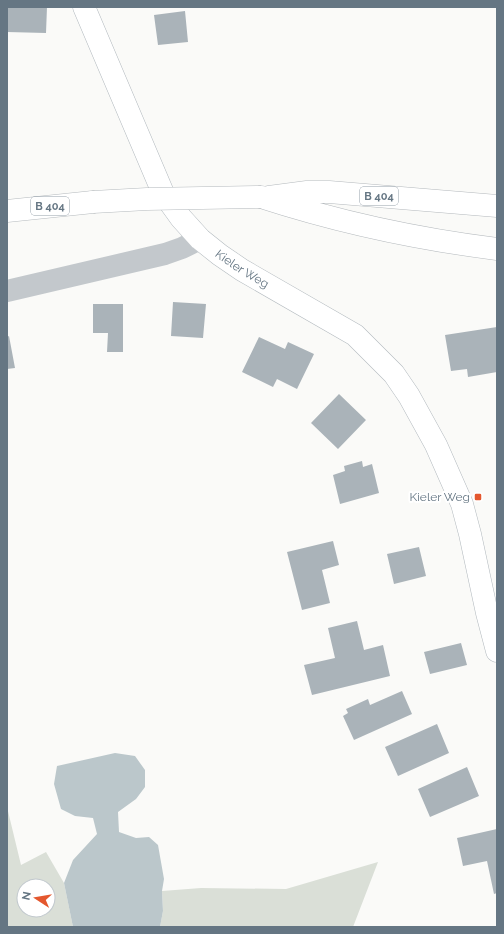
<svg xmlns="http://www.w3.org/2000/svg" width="504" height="934" font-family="Raleway,sans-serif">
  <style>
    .green { fill: #dadfd7; fill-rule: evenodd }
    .water { fill: #bbc7cb }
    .building { fill: #aab3b9 }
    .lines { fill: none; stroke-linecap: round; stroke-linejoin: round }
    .secondary-casing { stroke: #b3babf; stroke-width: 23 }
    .primary-casing { stroke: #b5babe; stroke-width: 23 }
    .highway-casing { stroke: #b4b9bd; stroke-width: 23 }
    .street { stroke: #c3c8cc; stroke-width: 22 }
    .secondary { stroke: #fff; stroke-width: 22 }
    .primary { stroke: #fff; stroke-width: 22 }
    .highway { stroke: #fff; stroke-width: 22 }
    .primary-bridge-casing { stroke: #b5babe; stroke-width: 23; stroke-linecap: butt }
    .primary-bridge { stroke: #fff; stroke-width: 22 }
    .poi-dot { fill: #e4572e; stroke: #fff; stroke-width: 1.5 }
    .labels { text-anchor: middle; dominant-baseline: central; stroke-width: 4; stroke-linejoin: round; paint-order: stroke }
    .shield { fill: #fff; stroke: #939fa8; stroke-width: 1 }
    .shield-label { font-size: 11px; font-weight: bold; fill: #657683 }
    .street-label { font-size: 12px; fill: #657683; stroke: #fff }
    .poi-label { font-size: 12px; fill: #657683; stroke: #fff; text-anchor: end }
  </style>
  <rect width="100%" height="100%" fill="#fafaf8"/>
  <!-- green -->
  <path class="green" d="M 7,807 L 21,865 L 46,852 L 64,883 L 73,927 L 7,927 ZM 24,886 L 48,886 L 48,910 L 24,910 Z
    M 378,862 L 353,927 L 160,927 L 163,911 L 162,891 L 201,888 L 286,889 Z"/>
  <!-- water -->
  <path class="water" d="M 115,753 L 135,756 L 145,770 L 145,787 L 136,799 L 118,812 L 119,832 L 136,838 L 149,837 L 158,845 L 164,879 L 162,891 L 163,911 L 160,927 L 73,927 L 64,883 L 73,860 L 97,834 L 93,818 L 75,816 L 61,809 L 54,784 L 57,766 Z"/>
  <!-- building -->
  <path class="building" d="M 7,7 L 47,7 L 46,33 L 7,32 Z
    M 185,11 L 188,42 L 158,45 L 154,15 Z
    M 173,302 L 206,304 L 203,338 L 171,336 Z
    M 93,304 L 123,304 L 123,352 L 107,352 L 108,333 L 93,333 Z
    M 497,327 L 497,372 L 468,377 L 467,369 L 451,371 L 445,335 Z
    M 9,336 L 15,368 L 7,369 L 7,337 Z
    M 259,337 L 285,349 L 288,342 L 314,354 L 297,389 L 277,379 L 273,387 L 242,372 Z
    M 339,394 L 366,420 L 338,449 L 311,423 Z
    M 362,461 L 363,467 L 372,464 L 379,493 L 340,504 L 333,475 L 345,471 L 344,466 Z
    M 333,541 L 339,565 L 322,570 L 330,603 L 302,610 L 287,552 Z
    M 419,547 L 426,576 L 394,584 L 387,554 Z
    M 357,621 L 364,650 L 383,645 L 390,676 L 312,695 L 304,665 L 335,658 L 328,628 Z
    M 461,643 L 467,665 L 430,674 L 424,652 Z
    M 402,691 L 412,714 L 354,740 L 343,716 L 348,713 L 346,709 L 368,699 L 370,705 Z
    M 437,724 L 449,753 L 398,776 L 385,747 Z
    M 467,767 L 479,796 L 430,817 L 418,789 Z
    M 497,829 L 497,893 L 494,894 L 487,861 L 463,866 L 457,838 Z"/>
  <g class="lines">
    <defs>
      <g id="secondary">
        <path id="s1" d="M 84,7 L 163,193 L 181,218 L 200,239 L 220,255 L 242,270 L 355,335 L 394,374 L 409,396 L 436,445 L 462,504 L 470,534 L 487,613 L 497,651"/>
      </g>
      <path id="primary" d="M 7,211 L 93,202"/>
      <path id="highway" d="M 261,197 C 338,222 417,239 497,249
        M 269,197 L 307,192 L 329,192 L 497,206"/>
    </defs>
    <!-- secondary casing -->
    <use href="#secondary" class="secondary-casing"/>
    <!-- primary casing -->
    <use href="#primary" class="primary-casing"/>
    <!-- highway casing -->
    <use href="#highway" class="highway-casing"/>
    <!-- street -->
    <path class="street" d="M 7,291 L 165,254 L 182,248 L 200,239"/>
    <!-- secondary -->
    <use href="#secondary" class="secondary"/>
    <!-- primary -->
    <use href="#primary" class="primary"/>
    <!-- highway -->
    <use href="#highway" class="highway"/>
    <defs>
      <path id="primary-bridge" d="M 93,202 L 147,199 L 261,197"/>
    </defs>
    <!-- primary-bridge casing -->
    <use href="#primary-bridge" class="primary-bridge-casing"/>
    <!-- primary-bridge -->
    <use href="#primary-bridge" class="primary-bridge"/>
  </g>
  <!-- markers -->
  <rect class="poi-dot" x="474" y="493" width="8" height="8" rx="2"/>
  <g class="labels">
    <!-- shield labels -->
    <g class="shield">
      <rect x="360" y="187" width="38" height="18" rx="3"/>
      <rect x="31" y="197" width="38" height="18" rx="3"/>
    </g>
    <g class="shield-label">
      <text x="379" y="196">B 404</text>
      <text x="50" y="206">B 404</text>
    </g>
    <!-- street labels -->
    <g class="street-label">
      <text stroke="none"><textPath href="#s1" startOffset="313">Kieler Weg</textPath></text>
    </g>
    <!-- poi labels -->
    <g class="poi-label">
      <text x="470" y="497">Kieler Weg</text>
    </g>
  </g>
  <!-- border -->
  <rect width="504" height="934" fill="none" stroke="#657683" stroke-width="16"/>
  <!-- north arrow -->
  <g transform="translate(36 898) rotate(282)"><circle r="19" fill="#ffffff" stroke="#c1c8cd"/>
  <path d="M0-3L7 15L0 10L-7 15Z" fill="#e4572e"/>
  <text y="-6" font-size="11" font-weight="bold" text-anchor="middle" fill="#657683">N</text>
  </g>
</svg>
